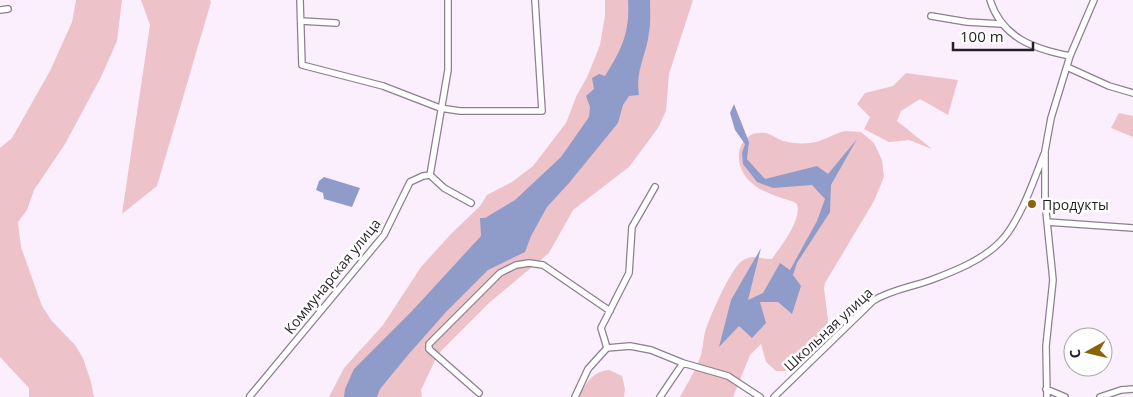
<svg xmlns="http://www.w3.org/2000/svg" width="1133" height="397" font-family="'Open Sans',sans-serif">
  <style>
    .green { fill: #eec2c9 }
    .water { fill: #8f9cca }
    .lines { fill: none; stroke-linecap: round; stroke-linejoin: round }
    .minor-casing { stroke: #8c7f90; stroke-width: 8 }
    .minor { stroke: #fff; stroke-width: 5.5 }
    .poi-dot { fill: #8e6308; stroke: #fff; stroke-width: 2 }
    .labels { text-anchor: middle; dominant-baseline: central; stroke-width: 5; stroke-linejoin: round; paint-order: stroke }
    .poi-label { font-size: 14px; fill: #241f26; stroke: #fff; text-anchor: start }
    .street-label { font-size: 14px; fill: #241f26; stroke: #fff }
  </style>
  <rect width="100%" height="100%" fill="#fbeffe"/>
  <!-- green -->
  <path class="green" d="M 76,0 L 122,0 L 117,41 L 101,77 L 65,144 L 34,190 L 27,210 L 18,222 L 21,247 L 42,306 L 51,320 L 75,345 L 83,358 L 91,382 L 94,397 L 29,397 L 29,388 L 0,357 L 0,148 L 12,138 L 50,71 L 72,22 Z
    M 141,0 L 210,0 L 211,2 L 157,186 L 122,214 L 150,25 Z
    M 605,0 L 693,0 L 669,74 L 666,111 L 658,128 L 629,167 L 573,210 L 549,253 L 490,302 L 438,354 L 421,390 L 422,397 L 329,397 L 344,368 L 383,325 L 421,267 L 451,234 L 480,206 L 487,195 L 512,182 L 533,166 L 566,123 L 576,97 L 588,75 L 600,45 L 605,15 Z
    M 906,73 L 958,80 L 948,115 L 920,99 L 901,111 L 897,121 L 932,149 L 909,140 L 889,142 L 864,129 L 870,117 L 857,104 L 865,93 L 893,86 Z
    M 1119,113 L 1133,116 L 1133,137 L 1111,128 Z
    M 845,131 L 861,132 L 874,143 L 882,160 L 884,177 L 874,201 L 825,283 L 824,288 L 828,320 L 827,329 L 819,345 L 809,351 L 799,367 L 785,371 L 776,371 L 766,362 L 761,344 L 750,355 L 733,397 L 680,397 C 687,384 696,370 701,355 C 703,348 703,340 705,332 C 709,318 731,268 742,261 C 754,253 760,260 772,259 C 781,246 802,220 797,204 L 794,202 C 773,195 747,189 740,165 C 735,148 746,130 765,133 C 772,134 777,139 783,141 C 791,143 801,144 810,143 C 822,142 833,134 845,131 Z
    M 609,370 L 622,376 L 625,389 L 624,397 L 579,397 C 585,384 593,371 609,370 Z"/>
  <!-- water -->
  <path class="water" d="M 628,0 L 650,0 C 650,11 651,22 649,32 C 647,55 635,69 639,95 L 629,96 L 623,105 L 618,123 L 569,183 L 547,207 L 531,236 L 525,252 L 488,270 L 446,312 L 408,355 L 380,389 L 377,397 L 344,397 L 345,389 L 354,369 L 412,311 L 481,236 L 480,218 L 485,218 L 515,200 L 561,157 L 589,117 L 590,107 L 586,96 L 594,89 L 592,78 L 599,74 L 605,76 C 622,49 630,32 628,0 Z
    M 734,104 L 749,142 L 747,159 L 765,179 L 817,166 L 828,174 L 857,139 L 831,185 L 830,212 L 797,263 L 793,275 L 801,286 L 792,314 L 778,302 L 760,302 L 766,323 L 752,338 L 739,326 L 719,347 L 731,300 L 761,248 L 748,300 L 763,293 L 780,263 L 790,270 L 817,221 L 825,199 L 812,185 L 773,188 L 757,182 L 743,164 L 742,153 L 745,144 L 735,130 L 730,113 Z
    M 324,177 L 360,188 L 352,207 L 324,199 L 323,193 L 316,190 L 319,181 Z"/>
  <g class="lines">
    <defs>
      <path id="minor" d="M 300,0 L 302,65 L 383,86 L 440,108 L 460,111 L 542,111 L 535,0
        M 448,0 L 448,70 L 430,175 L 444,188 L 471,203
        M 990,0 C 1002,38 1034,49 1070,56
        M 0,10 L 8,9
        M 931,16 L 967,22 L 1001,24
        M 301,21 L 336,23
        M 1067,67 L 1109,86 L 1133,93
        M 1047,222 L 1133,228
        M 607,348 L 601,328 L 629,273 L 632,227 L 655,187
        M 1046,389 L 1065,397
        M 479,393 L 429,349 L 429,344 L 500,273 L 516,265 L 529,263 L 543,265 L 610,311
        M 250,396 L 384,235 L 410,182 L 423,176 L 430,175
        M 575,397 L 588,369 L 607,348 L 630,346 L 651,350 L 683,363 L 728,376 L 760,397
        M 660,397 L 683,363
        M 774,397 L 873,301 C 890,290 912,287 931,280 C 955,271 983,260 1001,241 C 1020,221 1034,180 1044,154
        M 1047,397 L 1046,346 L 1053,280 L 1045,202 L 1045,151 L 1051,118 L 1070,56 L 1094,0
        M 1100,397 L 1121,390 L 1133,389"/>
    </defs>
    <!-- minor casing -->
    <use href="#minor" class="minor-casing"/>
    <!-- minor -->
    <use href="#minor" class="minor"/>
  </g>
  <!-- markers -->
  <circle class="poi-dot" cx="1032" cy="204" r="5"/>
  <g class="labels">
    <!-- poi labels -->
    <g class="poi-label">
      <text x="1042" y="204">Продукты</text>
    </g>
    <!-- street labels -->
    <g class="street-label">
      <text transform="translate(332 276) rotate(-51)">Коммунарская улица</text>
      <text transform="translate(828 329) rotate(-43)">Школьная улица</text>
    </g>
  </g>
  <!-- north arrow -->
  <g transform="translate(1088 352) rotate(262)"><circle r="24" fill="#ffffff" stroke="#a7a5a8"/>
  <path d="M0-4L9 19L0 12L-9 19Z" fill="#8e6308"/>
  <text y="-8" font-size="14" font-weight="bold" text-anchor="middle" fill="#241f26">С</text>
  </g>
  <!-- scale -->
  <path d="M953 42v8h80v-8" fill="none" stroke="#241f26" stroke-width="2.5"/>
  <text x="960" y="42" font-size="15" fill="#241f26" stroke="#ffffff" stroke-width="4" paint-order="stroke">100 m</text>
</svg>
